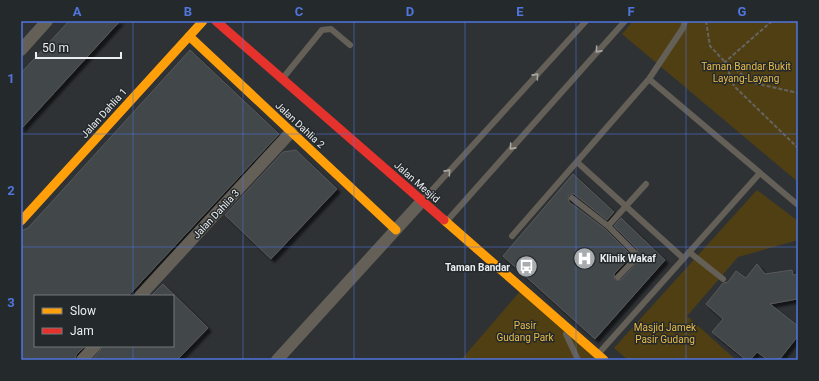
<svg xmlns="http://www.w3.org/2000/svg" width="819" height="381" font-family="Roboto,sans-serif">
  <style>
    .green { fill: #503f12 }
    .building { fill: #434648; stroke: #57595b; filter: url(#shadow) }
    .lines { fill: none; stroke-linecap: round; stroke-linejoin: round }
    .path { stroke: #666461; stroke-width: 2; stroke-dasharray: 4 2; stroke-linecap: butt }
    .lane { stroke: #646057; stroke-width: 6 }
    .street { stroke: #646057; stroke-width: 12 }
    .slow { stroke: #ff9f0a; stroke-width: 9 }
    .jam { stroke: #e5322d; stroke-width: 9 }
    .oneway { stroke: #a8a7a4 }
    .grid { fill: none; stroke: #5076de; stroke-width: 1; stroke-opacity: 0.55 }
    .labels { text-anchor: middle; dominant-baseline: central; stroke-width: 3; stroke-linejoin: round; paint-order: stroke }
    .park-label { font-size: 10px; fill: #e9bb45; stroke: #24292c }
    .street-label { font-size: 10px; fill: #ebeef1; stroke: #24292c }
    .poi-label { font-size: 10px; font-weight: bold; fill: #ebeef1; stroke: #24292c; text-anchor: start }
    .neatline { fill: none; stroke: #5076de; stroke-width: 1.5 }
    .grid-label { font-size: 13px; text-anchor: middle; font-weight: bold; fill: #5076de }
  </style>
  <defs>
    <filter id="shadow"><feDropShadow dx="3.5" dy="3.5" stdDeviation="1" flood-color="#0009"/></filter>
  </defs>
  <rect width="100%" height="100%" fill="#2f3235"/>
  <!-- green -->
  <path class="green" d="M 633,21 L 798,21 L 798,182 L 622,34 Z
    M 757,190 L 798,221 L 798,240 L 738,257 L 687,316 L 736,360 L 628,360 L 614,348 Z
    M 522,289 L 604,360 L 461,360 Z"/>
  <!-- building -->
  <path class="building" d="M 69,21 L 120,21 L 21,129 L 21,73 Z
    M 190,50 L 279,134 L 128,296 L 35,296 L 35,346 L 85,346 L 76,355 L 75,360 L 21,360 L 21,231 L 28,228 Z
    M 296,150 L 337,189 L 271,259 L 225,215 L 283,152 Z
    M 573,174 L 614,212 L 607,220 L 574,194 L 570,194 L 568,197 L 569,202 L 605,229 L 630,254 L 630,257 L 614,274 L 615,280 L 621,280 L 639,260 L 637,249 L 614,226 L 621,218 L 665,260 L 595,339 L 503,256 Z
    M 757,264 L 765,274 L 792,270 L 793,275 L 798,274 L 797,299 L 770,304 L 798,326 L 798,336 L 779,360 L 768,360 L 757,352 L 750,360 L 746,360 L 712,332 L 723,319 L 706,304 L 723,283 L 728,282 L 736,271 L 746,278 Z
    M 163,284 L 208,328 L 177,360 L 92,360 L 100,351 L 102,346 L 173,346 L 173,296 L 151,296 Z"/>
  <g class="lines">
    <!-- path -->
    <path class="path" d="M 706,21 L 710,46 L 725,62 L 754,83 L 798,93
      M 772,21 L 725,62 L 734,86 L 798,148"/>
    <!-- lane -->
    <path class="lane" d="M 283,78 L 322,30 L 331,29 L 350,45
      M 649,79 L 798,205
      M 577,162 L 683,258
      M 572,198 L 608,226 L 634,252 L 635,259 L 618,277
      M 423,200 L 586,21
      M 446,222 L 625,21
      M 608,226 L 646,184
      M 512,236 L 649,79 L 683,28 L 685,21
      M 689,252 L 723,279
      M 566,334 L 578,360
      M 599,353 L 760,173"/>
    <!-- street -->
    <path class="street" d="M 21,50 L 47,21
      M 140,296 L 291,132
      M 82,360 L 95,346
      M 277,360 L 422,201"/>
    <!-- slow -->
    <path class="slow" d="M 189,36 L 396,230
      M 444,220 L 604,360
      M 21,221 L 203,21"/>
    <!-- jam -->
    <path class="jam" d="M 216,21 L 444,220"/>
  </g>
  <!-- one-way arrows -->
  <defs><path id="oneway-chevron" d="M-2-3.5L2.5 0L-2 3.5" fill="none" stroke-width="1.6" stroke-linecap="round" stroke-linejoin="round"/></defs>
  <g class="oneway">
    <use href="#oneway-chevron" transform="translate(598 50) rotate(132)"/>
    <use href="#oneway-chevron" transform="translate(536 76) rotate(-48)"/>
    <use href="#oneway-chevron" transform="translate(512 147) rotate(132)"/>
    <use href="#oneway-chevron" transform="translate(448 172) rotate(-48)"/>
  </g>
  <!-- grid -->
  <path class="grid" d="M 133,21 L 133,296M 243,21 L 243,360M 354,21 L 354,360M 465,21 L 465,360M 576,21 L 576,360M 686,21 L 686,360M 21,134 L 798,134M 21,247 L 798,247M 133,346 L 133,360"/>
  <!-- icons -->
  <defs>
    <symbol id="hospital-disc" viewBox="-11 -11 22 22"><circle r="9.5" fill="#a9acaf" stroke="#24292c"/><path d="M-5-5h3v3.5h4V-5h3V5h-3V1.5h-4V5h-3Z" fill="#fff"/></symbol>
    <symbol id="bus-disc" viewBox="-11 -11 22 22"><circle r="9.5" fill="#a9acaf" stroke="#24292c"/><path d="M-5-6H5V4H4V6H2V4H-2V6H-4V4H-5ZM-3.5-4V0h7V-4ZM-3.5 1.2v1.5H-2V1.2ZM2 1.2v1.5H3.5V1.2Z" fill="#fff"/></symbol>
  </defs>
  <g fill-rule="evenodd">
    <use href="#hospital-disc" x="572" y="246" width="25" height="25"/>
    <use href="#bus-disc" x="514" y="254" width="25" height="25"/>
  </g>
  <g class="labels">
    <!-- park labels -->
    <g class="park-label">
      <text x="746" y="66">Taman Bandar Bukit<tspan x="746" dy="12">Layang-Layang</tspan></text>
      <text x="525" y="325">Pasir<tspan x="525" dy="12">Gudang Park</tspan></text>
      <text x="665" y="327">Masjid Jamek<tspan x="665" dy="12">Pasir Gudang</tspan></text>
    </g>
    <!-- street labels -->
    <g class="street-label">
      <text transform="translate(104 113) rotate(-48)">Jalan Dahlia 1</text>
      <text transform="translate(300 125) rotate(43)">Jalan Dahlia 2</text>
      <text transform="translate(417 182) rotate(41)">Jalan Mesjid</text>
      <text transform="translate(216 214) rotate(-47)">Jalan Dahlia 3</text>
    </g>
    <!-- poi labels -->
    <g class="poi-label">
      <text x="600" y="258">Klinik Wakaf</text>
      <text x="510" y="267" text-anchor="end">Taman Bandar</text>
    </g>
  </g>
  <!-- border -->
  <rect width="819" height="381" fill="none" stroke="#24292c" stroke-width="44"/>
  <!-- legend -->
  <rect x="34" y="295" width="140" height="52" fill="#24292c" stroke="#74787b"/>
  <rect x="42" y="308" width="20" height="6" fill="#ff9f0a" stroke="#74787b"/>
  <text x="70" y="315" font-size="12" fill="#ebeef1">Slow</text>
  <rect x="42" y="328" width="20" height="6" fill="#e5322d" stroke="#74787b"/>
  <text x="70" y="335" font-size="12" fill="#ebeef1">Jam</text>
  <!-- scale -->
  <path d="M36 52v6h85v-6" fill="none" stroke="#ebeef1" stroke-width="2"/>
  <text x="42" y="52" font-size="12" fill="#ebeef1" stroke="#24292c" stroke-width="3" paint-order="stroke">50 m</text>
  <rect x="22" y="22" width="775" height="337" class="neatline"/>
  <g class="grid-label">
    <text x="77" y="16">A</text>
    <text x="188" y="16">B</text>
    <text x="299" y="16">C</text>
    <text x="410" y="16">D</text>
    <text x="520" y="16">E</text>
    <text x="631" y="16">F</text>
    <text x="742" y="16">G</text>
    <text x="11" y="83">1</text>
    <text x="11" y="195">2</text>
    <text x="11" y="307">3</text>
  </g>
</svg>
